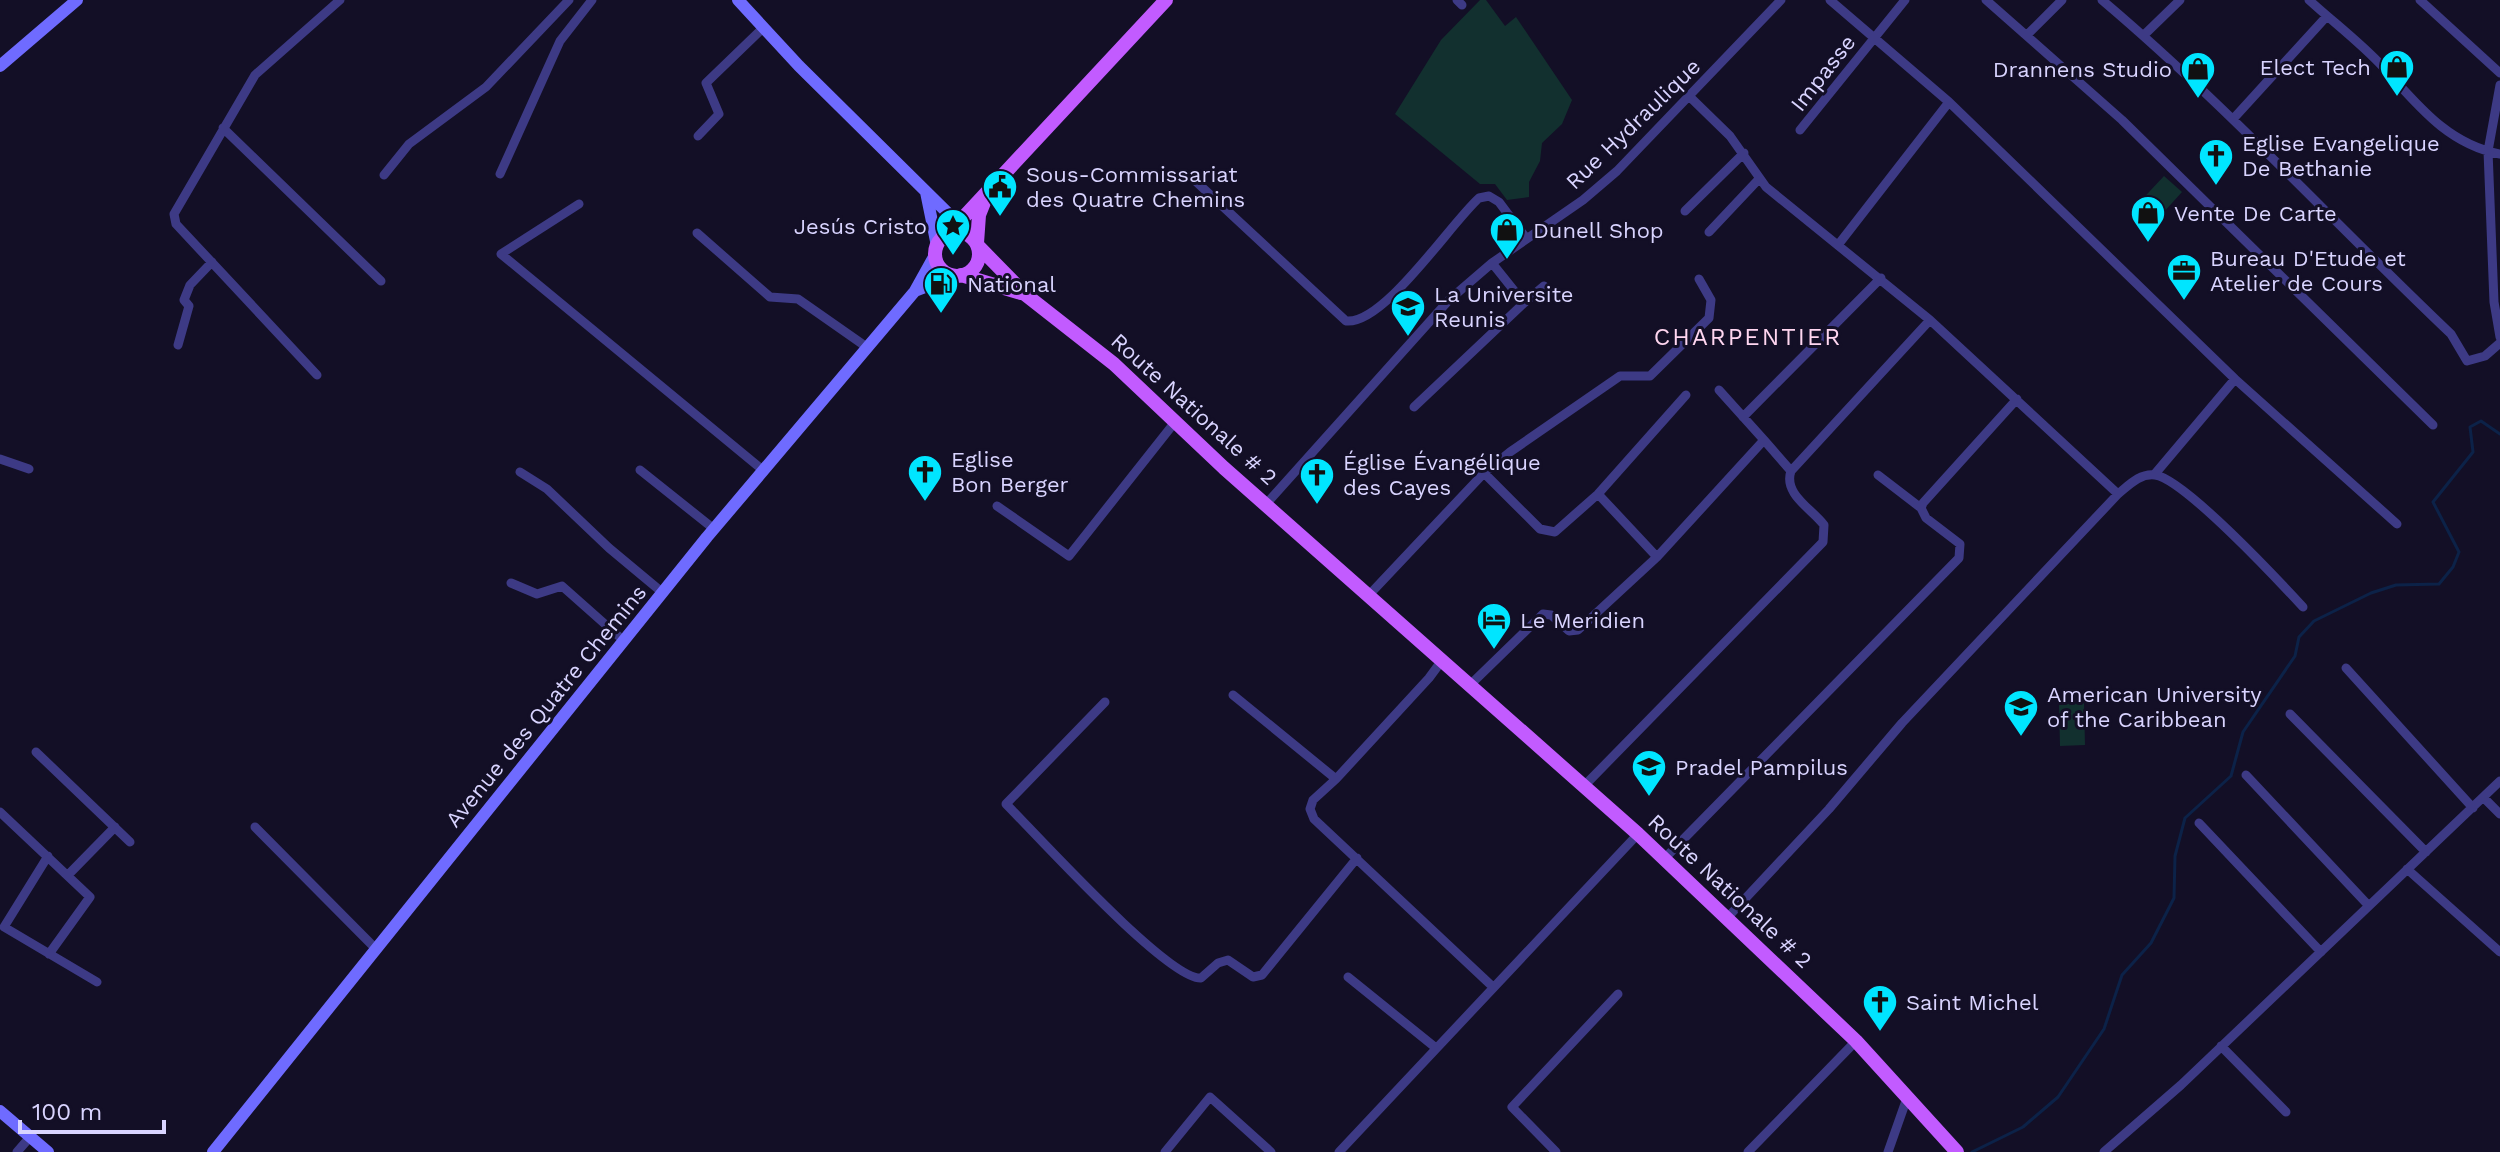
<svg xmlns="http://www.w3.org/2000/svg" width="2500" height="1152" font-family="'Work Sans',sans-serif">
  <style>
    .green { fill: #12302f }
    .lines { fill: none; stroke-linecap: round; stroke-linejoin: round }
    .stream { stroke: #0c2248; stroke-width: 3 }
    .street { stroke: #3d3a85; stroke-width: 9 }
    .secondary { stroke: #6f6bff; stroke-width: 12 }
    .primary { stroke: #c25bff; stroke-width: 14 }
    .labels { text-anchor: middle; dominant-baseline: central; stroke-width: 6; stroke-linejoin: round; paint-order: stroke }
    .poi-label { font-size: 22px; fill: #d9d4ff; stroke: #130f26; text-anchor: start }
    .street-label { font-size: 22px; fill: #d9d4ff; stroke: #130f26 }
    .neighbourhood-label { font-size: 24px; letter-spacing: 2px; fill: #ffd6f0; stroke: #130f26 }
  </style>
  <rect width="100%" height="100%" fill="#130f26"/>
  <!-- green -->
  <path class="green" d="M 1480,0 L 1486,0 L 1505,26 L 1516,17 L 1572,100 L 1562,124 L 1542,143 L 1540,161 L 1529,182 L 1529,197 L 1507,200 L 1495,184 L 1480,184 L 1395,114 L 1441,40 Z
    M 2164,176 L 2182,192 L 2153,224 L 2135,207 Z
    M 2084,703 L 2085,745 L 2060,746 L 2059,704 Z"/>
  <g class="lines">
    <!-- stream -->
    <path class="stream" d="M 1972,1152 L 2023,1127 L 2058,1097 L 2104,1029 L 2122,975 L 2151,943 L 2174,898 L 2175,856 L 2185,818 L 2231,776 L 2243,732 L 2295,656 L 2299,637 L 2314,621 L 2371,593 L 2396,585 L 2439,584 L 2453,567 L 2459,552 L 2433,502 L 2473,452 L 2470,427 L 2481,421 L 2500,434"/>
    <!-- street -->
    <path class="street" d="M 1457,0 L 1462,5
      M 1830,0 L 1949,102 L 2235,379 L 2397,524
      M 1986,0 L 2122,120 L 2433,425
      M 2102,0 C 2225,104 2334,223 2451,334 L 2467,361 L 2485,356 L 2500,343
      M 2309,0 C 2333,22 2361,43 2383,67 C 2417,104 2447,144 2500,154
      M 2420,0 L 2500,73
      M 2027,35 L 2062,0
      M 2144,35 L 2180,0
      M 2500,85 L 2488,151 L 2494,302 L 2500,337
      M 1690,97 L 1730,136 L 1766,187 L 1930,320 L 2118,494
      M 2234,118 L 2327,16
      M 223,128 L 381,281
      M 1800,130 L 1905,0
      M 698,136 L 719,114 L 706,83 L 763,28
      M 500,174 L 560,41 L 592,0
      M 384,175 L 409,144 L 486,87 L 569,0
      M 1190,176 L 1346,321 C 1384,325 1450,224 1479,198 L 1489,196 L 1499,202 L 1526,238
      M 579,204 L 501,254 L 764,471
      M 1685,211 L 1744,153
      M 1709,232 L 1758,180
      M 697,233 L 770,297 L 798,299 L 868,348
      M 1838,245 L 1949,102
      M 1524,303 L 1544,286
      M 178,345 L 189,306 L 184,300 L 190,285 L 212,262
      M 317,375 L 176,224 L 174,214 L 255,75 L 340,0
      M 1414,407 L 1524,303 L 1492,263
      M 1743,417 L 1881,278
      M 1764,440 L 1791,471
      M 0,459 L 29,469
      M 640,470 L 714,529
      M 520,472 L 547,489 L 609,548 L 663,593
      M 1484,473 L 1540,529 L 1555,532 L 1598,494 L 1686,395
      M 1878,475 L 1921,508
      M 2154,475 L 2235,379
      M 1598,494 L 1657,557
      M 1267,503 L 1449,300 L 1492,263 L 1583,200 L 1617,171 L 1781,0
      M 997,506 L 1069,556 L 1175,422
      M 511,583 L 537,594 L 562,586 L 624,641
      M 1369,595 L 1484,473 L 1510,452 L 1620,376 L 1650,376 L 1709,318 L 1711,300 L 1699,279
      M 2346,668 L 2473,808
      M 1471,684 L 1543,614 L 1551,615 L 1569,631 L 1578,630 L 1657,557 L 1764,440 L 1719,390
      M 1233,695 L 1336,779 L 1313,800 L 1310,809 L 1314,819 L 1493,987
      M 1105,702 L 1006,804 C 1036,834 1168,980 1201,978 L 1218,963 L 1228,960 L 1253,977 L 1262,975 L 1357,858
      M 2290,714 L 2426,852
      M 36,752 L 130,842
      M 2246,775 L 2369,906
      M 1336,779 L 1429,678 L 1443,659
      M 1585,785 L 1823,542 L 1824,525 C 1812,509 1783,494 1791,471 L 1930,320
      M 2484,798 L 2500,814
      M 0,812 L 90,897 L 49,954
      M 2199,823 L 2321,952
      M 255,827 L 376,949
      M 48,856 L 4,927 L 97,982
      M 1664,859 L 1959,558 L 1960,544 L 1926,518 L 1921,508 L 1923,503 L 2017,399
      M 2407,869 L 2500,952
      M 68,875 L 115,827
      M 1728,917 L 1829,809 L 1902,723 L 2118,494 C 2129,485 2140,473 2155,475 C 2184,479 2279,581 2303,607
      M 1348,977 L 1436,1048
      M 2221,1046 L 2286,1112
      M 17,1152 L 30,1137
      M 1165,1152 L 1210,1097 L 1271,1152
      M 1339,1152 L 1638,834
      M 1556,1152 L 1512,1107 L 1618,994
      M 1748,1152 L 1856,1041
      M 1888,1152 L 1907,1098
      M 2104,1152 L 2181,1085 L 2500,781"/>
    <!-- secondary -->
    <path class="secondary" d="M 738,0 L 799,66 L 973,238
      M 0,66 L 77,0
      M 926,192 L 937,246
      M 915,291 L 956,275
      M 0,1111 L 48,1152
      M 213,1152 L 707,537 L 915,291 L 935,255"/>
    <!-- primary -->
    <path class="primary" d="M935 254a22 22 0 1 1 44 0a22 22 0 1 1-44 0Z
      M 948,234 L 1166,0
      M 977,243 L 979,215 L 987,195
      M 979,247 L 1026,295 L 1114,364 L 1224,468 L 1638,834 L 1856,1041 L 1957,1152
      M 961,275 L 1021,293"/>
  </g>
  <!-- icons -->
  <defs>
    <symbol id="shop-pin" viewBox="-11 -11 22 30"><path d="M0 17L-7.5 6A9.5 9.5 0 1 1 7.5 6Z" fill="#00e5ff" stroke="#130f26"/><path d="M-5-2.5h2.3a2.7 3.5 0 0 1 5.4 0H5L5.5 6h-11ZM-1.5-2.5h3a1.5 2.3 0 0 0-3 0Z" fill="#111"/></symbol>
    <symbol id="church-pin" viewBox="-11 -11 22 30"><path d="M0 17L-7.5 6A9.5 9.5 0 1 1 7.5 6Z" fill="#00e5ff" stroke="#130f26"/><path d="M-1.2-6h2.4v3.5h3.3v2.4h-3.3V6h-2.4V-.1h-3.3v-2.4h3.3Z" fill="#111"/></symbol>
    <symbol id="civic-pin" viewBox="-11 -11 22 30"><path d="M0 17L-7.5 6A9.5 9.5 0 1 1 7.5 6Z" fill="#00e5ff" stroke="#130f26"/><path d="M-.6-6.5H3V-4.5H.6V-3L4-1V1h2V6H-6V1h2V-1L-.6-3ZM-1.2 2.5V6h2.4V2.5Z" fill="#111"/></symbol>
    <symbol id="sight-pin" viewBox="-11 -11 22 30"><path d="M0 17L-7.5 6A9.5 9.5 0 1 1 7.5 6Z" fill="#00e5ff" stroke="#130f26"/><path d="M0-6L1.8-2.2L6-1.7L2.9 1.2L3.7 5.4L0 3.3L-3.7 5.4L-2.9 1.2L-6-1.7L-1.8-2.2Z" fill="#111"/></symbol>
    <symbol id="office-pin" viewBox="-11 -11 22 30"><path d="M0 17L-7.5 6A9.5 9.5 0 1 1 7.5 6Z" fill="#00e5ff" stroke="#130f26"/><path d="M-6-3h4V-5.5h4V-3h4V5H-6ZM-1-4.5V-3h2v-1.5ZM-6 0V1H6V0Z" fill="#111"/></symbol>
    <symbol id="fuel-pin" viewBox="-11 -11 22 30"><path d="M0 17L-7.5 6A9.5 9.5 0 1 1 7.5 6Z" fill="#00e5ff" stroke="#130f26"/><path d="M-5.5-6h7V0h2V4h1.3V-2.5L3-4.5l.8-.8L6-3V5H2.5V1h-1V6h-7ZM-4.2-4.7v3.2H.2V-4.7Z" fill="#111"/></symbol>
    <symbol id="school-pin" viewBox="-11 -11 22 30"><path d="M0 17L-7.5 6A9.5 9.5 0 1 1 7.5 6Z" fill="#00e5ff" stroke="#130f26"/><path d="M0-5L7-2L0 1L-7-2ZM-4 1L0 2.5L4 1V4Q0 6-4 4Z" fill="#111"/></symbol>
    <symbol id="hotel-pin" viewBox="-11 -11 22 30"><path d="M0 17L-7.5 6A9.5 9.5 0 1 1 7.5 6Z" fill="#00e5ff" stroke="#130f26"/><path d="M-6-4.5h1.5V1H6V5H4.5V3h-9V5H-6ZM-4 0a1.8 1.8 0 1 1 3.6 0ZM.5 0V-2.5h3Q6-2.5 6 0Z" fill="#111"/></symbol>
    <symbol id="university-pin" viewBox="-11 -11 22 30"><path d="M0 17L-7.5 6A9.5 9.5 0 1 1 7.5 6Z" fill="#00e5ff" stroke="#130f26"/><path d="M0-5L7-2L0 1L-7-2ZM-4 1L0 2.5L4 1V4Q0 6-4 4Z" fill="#111"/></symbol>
  </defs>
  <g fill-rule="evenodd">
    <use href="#shop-pin" x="2377" y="47" width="40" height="54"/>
    <use href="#shop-pin" x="2178" y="49" width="40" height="54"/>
    <use href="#church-pin" x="2196" y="136" width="40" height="54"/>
    <use href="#civic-pin" x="980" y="167" width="40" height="54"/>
    <use href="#shop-pin" x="2128" y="193" width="40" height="54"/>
    <use href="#sight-pin" x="933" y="206" width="40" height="54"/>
    <use href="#shop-pin" x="1487" y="210" width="40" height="54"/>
    <use href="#office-pin" x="2164" y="251" width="40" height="54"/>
    <use href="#fuel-pin" x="921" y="264" width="40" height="54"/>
    <use href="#school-pin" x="1388" y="287" width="40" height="54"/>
    <use href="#church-pin" x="905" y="452" width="40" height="54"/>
    <use href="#church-pin" x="1297" y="455" width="40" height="54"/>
    <use href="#hotel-pin" x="1474" y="600" width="40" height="54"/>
    <use href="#university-pin" x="2001" y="687" width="40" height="54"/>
    <use href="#school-pin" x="1629" y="747" width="40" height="54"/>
    <use href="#church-pin" x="1860" y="982" width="40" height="54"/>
  </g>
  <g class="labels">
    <!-- poi labels -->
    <g class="poi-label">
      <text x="2371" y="67" text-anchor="end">Elect Tech</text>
      <text x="2172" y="69" text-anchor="end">Drannens Studio</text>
      <text x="2242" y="143">Eglise Evangelique<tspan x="2242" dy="25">De Bethanie</tspan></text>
      <text x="1026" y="174">Sous-Commissariat<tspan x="1026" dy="25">des Quatre Chemins</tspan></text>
      <text x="2174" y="213">Vente De Carte</text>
      <text x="927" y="226" text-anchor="end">Jesús Cristo</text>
      <text x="1533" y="230">Dunell Shop</text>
      <text x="2210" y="258">Bureau D'Etude et<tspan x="2210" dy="25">Atelier de Cours</tspan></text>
      <text x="967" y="284">National</text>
      <text x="1434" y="294">La Universite<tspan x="1434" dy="25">Reunis</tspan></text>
      <text x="951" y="459">Eglise<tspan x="951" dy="25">Bon Berger</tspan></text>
      <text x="1343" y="462">Église Évangélique<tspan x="1343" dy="25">des Cayes</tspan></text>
      <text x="1520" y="620">Le Meridien</text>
      <text x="2047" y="694">American University<tspan x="2047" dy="25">of the Caribbean</tspan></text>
      <text x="1675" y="767">Pradel Pampilus</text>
      <text x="1906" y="1002">Saint Michel</text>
    </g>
    <!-- street labels -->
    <g class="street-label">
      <text transform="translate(1823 73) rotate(-52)">Impasse</text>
      <text transform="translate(1633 124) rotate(-44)">Rue Hydraulique</text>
      <text transform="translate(1194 409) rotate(42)">Route Nationale # 2</text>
      <text transform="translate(546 706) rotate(-51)">Avenue des Quatre Chemins</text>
      <text transform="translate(1730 891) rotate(43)">Route Nationale # 2</text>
    </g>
    <!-- neighbourhood labels -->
    <g class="neighbourhood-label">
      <text x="1748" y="337">CHARPENTIER</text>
    </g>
  </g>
  <!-- scale -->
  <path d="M20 1120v12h144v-12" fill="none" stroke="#d9d4ff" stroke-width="4"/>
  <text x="32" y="1120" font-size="24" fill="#d9d4ff" stroke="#130f26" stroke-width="6" paint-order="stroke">100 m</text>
</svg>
